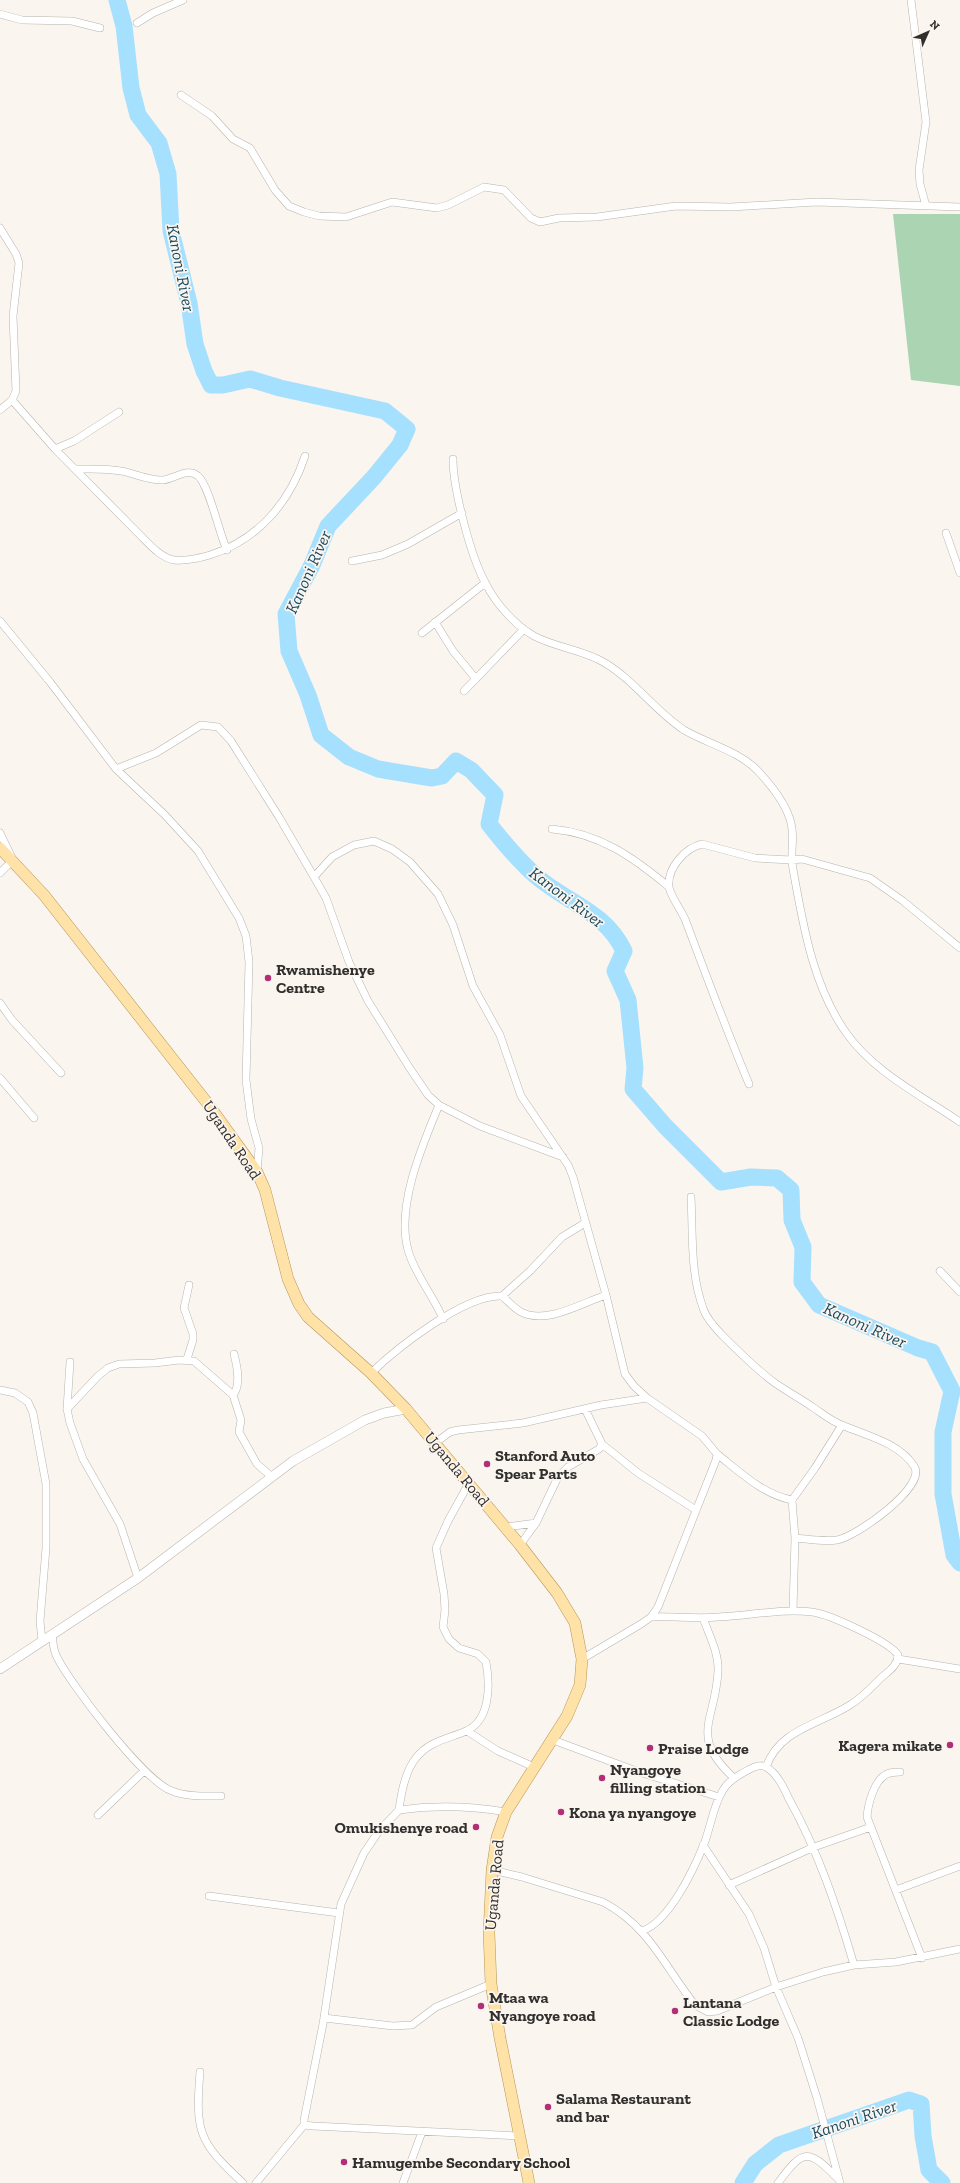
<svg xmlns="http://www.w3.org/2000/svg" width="960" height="2183" font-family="'Zilla Slab',serif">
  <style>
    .green { fill: #abd4b2 }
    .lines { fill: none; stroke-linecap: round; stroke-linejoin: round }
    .river { stroke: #a5e0fe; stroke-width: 17 }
    .minor-casing { stroke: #b8b3ad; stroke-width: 8 }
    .tertiary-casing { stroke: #b8b3ad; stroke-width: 10 }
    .primary-casing { stroke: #b69657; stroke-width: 12 }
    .minor { stroke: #fff; stroke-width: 7 }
    .tertiary { stroke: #fff; stroke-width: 9 }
    .primary { stroke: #fee2a7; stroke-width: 11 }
    .poi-dot { fill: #b22f77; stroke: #fbf5ef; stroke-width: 1.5 }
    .labels { text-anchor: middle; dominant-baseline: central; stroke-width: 3.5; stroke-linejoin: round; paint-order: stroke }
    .poi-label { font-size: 16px; font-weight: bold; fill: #312f2d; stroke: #fbf5ef; text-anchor: start }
    .street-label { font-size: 16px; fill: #312f2d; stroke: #fbf5ef }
    .water-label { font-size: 17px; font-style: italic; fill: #1c4b60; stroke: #fbf5ef }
  </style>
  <rect width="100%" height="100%" fill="#fbf5ef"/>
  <!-- green -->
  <path class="green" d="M 893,214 L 960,214 L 960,386 L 911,380 Z"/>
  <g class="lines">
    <!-- river -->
    <path class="river" d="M 117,0 L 124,26 L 131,88 L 138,115 L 159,143 L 168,174 L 171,231 L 189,303 L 195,344 L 204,371 L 211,385 L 223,385 L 250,379 L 280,388 L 385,411 L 407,429 L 400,445 L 374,477 L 328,526 L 312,565 L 286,614 L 289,651 L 308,695 L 321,735 L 349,757 L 378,769 L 432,778 L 442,776 L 456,761 L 471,770 L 495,795 L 489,824 C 503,842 519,861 536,876 C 567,903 605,911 624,951 L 615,971 L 628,1000 L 635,1068 L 633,1089 L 665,1126 L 721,1182 L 751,1177 L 777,1178 L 791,1190 L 792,1220 L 803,1247 L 802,1282 L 819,1305 L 918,1348 L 932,1352 L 952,1391 L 943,1432 L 943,1494 L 954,1555 L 960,1563
      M 743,2183 L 755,2164 L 779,2145 L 909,2100 L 921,2104 L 923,2136 L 929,2170 L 942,2183"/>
    <defs>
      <path id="minor" d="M 911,0 L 926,122 L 919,170 L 920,184 L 926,206
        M 0,14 L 22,20 L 72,21 L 100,28
        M 137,23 L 153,13 L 183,0
        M 181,95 L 212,116 L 233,139 L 250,148 L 275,190 L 289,206 L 304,212 L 319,216 L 346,217 L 392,202 L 437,208 L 448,205 L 484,187 L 504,190 L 531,218 L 540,222 L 559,218 L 597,217 L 676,206 L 731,207 L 817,202 L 960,207
        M 0,228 L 16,254 L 19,263 L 13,316 L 16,391 L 12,400 L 0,410
        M 12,400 L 55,449 L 140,535 C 149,544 161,558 174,560 C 186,561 200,558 210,555 C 258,540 290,502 305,456
        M 55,449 L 74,441 L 119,412
        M 453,459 C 453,489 471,558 486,584 C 496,604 515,625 534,636 C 557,648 584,650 605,663 C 635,681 655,711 684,730 C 708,744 739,751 758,771 C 772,786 790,808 792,829 C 794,842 790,855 793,869 C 803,925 813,987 847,1034 C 874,1072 922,1096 960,1122
        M 75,469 C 90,469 106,468 121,471 C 134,473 149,481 163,480 C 174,479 188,467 198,476 C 209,485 219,533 227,550
        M 946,533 L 960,573
        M 352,561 L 382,555 L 408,544 L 462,513
        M 0,621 L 50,682 L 116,769 L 165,815 L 198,851 L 239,918 L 246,936 L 249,962 L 246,1080 L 251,1119 L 259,1148 L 257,1172
        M 435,622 L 453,651 L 476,679
        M 422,633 L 485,583
        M 464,691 L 524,629
        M 116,769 L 156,753 L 201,725 L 218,727 L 231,741 L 279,817 L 314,877 L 326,898 L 349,962 L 368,1001 L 409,1067 L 428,1095 L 439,1105 L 480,1126 L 563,1157
        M 552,829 C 599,833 633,857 669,887
        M 0,833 L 13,860 L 0,873
        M 314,877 L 332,857 L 354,845 L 374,841 L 392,849 L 410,862 L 438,894 L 453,925 L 473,986 L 500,1035 L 521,1096 L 568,1165 L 573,1177 L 606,1295 L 625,1374 L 634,1386 L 647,1398 L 702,1436 L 717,1454 L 716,1460 L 658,1607 L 651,1617 L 641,1624 L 582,1659
        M 0,1003 L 12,1020 L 61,1073
        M 0,1078 L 34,1118
        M 749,1084 C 726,1029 706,975 685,919 C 681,910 670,895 669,887 C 667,868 685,848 702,844 L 755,858 L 791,860 L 802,859 L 870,878 L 903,901 L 960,948
        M 439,1105 C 422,1146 396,1206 408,1250 C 415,1275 433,1295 443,1319
        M 691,1197 C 693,1234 690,1272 703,1308 C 706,1318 716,1329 724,1337 C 740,1353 757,1370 775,1383 C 788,1392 801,1399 814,1408 C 823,1414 831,1421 842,1425 C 867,1436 898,1442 914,1466 C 928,1486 856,1537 837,1540 C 824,1542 808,1539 795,1538
        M 940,1271 L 960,1292
        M 502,1296 L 530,1271 L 562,1237 L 585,1223
        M 185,1360 L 187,1359 L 193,1340 L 193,1334 L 184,1308 L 189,1285
        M 70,1362 L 67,1409 L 70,1423 L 83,1459 L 120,1524 L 138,1578
        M 371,1373 C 397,1348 465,1294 502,1296 C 508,1301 514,1308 521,1312 C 546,1325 582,1303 606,1295
        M 0,1390 L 15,1393 L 28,1402 L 33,1413 L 46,1484 L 46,1548 L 40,1621 L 42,1641
        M 233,1395 C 241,1386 237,1365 234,1354
        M 67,1409 L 98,1376 L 108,1368 L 119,1364 L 155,1363 L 179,1360 L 194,1361 L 233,1395 L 241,1420 L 239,1432 L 257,1464 L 272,1477
        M 435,1443 L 450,1432 L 458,1430 L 523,1423 L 601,1405 L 647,1398
        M 602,1444 L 638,1473 L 696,1510
        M 717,1454 C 740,1472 762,1494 792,1500
        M 506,1527 L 536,1523
        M 520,1545 L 536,1523 L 558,1477 L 568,1467 L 599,1449 L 602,1444 L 585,1409
        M 793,1611 L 795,1538 L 792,1500 L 815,1468 L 842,1425
        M 651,1617 C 673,1616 696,1619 718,1617 C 748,1616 783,1608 812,1612 C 829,1614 890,1642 898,1655 C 898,1665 889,1671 882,1677 C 872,1687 862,1698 850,1705 C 818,1725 780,1729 766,1767
        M 703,1618 C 709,1635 719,1653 718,1671 C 716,1720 688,1736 734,1778
        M 52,1634 C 53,1641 53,1648 56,1655 C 69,1683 145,1782 172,1791 C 187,1797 205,1796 221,1796
        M 898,1659 L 960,1669
        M 467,1731 L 498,1751 L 534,1767
        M 553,1740 L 639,1772 L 719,1797
        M 900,1772 C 896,1772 891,1772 887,1774 C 874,1780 868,1804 867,1817 L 922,1958
        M 399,1810 C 401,1794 405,1771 416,1758 C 429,1741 448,1739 466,1731 C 491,1720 490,1684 486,1662 L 478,1654 L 459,1648 L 449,1639 L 443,1627 L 445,1610 L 444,1594 L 436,1548 L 448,1521 L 469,1483
        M 506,1812 C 470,1806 435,1805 399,1810 L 379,1831 L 364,1853 L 341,1904 L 323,2024 L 304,2120 L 304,2125 L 313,2126 L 519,2136
        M 98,1815 L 144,1771
        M 703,1845 L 749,1914 L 764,1948 L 776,1987 L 798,2038 L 817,2098 L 840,2183
        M 492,1870 L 522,1877 L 603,1902 C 650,1927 664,1966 695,2005 L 708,2012 L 717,2011 L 776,1987 L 823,1972 L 854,1965 L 896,1962 L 960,1949
        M 729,1885 L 814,1847 L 871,1827
        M 896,1890 L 960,1866
        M 209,1896 L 339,1913
        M 642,1931 C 669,1922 694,1869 704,1844 C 711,1826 713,1806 723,1790 C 727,1783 734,1778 741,1774 C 748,1770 758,1763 766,1767 C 777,1773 784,1788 789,1799 C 818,1851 837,1907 854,1965
        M 324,2018 L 393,2026 L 412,2025 L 436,2007 L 491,1984
        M 200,2072 C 195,2133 199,2142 243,2183
        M 256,2183 L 304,2125
        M 403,2183 L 422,2132
        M 778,2183 C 803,2149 808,2148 837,2178"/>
      <path id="tertiary" d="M 0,1669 L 138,1578 L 293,1461 L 365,1420 L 384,1413 L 406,1409"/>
      <path id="primary" d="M 0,848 L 44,895 L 208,1104 L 257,1172 L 265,1190 L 288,1279 L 299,1304 L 308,1317 L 371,1373 L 406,1409 L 520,1545 L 557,1593 L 575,1623 L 582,1659 L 580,1685 L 567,1716 L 506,1812 L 497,1837 L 492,1870 L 489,1933 L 491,1984 L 500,2038 L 529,2183"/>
    </defs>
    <!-- minor casing -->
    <use href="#minor" class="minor-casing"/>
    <!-- tertiary casing -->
    <use href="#tertiary" class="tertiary-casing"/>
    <!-- primary casing -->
    <use href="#primary" class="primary-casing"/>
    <!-- minor -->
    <use href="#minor" class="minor"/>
    <!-- tertiary -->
    <use href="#tertiary" class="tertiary"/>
    <!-- primary -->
    <use href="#primary" class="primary"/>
  </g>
  <!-- markers -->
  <g class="poi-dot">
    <circle cx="268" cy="978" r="4"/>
    <circle cx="487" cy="1464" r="4"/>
    <circle cx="950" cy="1745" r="4"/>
    <circle cx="650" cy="1748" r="4"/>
    <circle cx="602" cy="1778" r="4"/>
    <circle cx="561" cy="1812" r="4"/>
    <circle cx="476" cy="1827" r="4"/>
    <circle cx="481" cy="2006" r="4"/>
    <circle cx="675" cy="2011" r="4"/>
    <circle cx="548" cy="2107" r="4"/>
    <circle cx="344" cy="2162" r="4"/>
  </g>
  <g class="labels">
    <!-- poi labels -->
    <g class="poi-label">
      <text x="276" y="969">Rwamishenye<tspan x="276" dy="18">Centre</tspan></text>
      <text x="495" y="1455">Stanford Auto<tspan x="495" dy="18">Spear Parts</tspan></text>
      <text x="942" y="1745" text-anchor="end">Kagera mikate</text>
      <text x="658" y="1748">Praise Lodge</text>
      <text x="610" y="1769">Nyangoye<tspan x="610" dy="18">filling station</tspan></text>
      <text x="569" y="1812">Kona ya nyangoye</text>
      <text x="468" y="1827" text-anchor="end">Omukishenye road</text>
      <text x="489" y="1997">Mtaa wa<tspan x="489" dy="18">Nyangoye road</tspan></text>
      <text x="683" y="2002">Lantana<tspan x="683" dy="18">Classic Lodge</tspan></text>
      <text x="556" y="2098">Salama Restaurant<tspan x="556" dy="18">and bar</tspan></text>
      <text x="352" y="2162">Hamugembe Secondary School</text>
    </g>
    <!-- street labels -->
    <g class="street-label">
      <text transform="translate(232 1140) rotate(56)">Uganda Road</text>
      <text transform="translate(457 1469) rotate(50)">Uganda Road</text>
      <text transform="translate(494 1885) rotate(-85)">Uganda Road</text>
    </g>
    <!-- water labels -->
    <g class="water-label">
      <text transform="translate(181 268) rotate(79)">Kanoni River</text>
      <text transform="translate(308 572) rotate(-66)">Kanoni River</text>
      <text transform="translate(567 897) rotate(37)">Kanoni River</text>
      <text transform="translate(865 1325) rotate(24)">Kanoni River</text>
      <text transform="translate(854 2119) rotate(-19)">Kanoni River</text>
    </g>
  </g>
  <!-- north arrow -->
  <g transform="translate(928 32) rotate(45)" stroke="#fbf5ef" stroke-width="3" paint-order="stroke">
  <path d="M0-3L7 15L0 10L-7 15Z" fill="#312f2d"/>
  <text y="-6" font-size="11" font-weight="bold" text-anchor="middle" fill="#312f2d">N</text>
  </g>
</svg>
